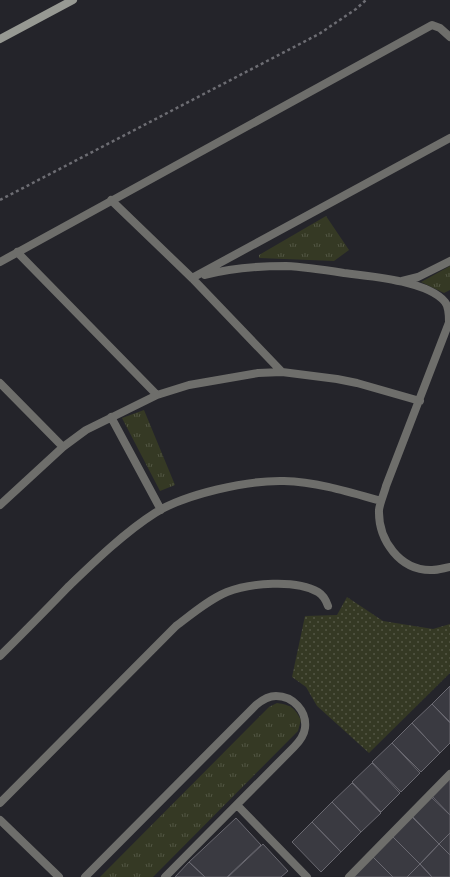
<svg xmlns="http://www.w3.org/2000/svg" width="450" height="877" font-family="Inter,sans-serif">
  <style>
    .grass { fill: url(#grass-tufts) }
    .park { fill: url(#park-dots) }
    .building { fill: #3a3a41; stroke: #6a6971 }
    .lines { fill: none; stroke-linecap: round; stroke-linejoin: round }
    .path { stroke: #6d6d73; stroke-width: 2.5; stroke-dasharray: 3 3; stroke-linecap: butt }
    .street { stroke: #6e6e6b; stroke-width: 8 }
    .secondary { stroke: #979993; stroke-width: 8 }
  </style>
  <defs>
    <pattern id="grass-tufts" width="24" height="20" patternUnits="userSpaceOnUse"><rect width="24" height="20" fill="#353924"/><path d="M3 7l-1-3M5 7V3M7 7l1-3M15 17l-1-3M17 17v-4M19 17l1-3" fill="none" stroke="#535644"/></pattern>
    <pattern id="park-dots" width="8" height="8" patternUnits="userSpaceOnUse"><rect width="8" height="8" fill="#353924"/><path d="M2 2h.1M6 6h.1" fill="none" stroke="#535644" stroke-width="1.8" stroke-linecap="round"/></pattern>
  </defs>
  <rect width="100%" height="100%" fill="#24242a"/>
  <!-- grass -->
  <path class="grass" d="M 326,216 L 349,250 L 334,261 L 259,258 L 259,255 Z
    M 450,266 L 450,290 L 444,293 L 421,282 Z
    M 144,410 L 175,485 L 160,491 L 122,418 Z
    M 277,703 C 291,705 295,708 301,720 L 298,731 L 153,877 L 100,877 L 269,707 Z"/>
  <!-- park -->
  <path class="park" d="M 347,597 L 383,621 L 433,629 L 450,624 L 450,673 L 369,753 L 317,706 L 306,687 L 292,677 L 305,616 L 337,615 Z"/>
  <!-- building -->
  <path class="building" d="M 450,686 L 450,722 L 432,704 Z
    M 432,704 L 450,723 L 450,743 L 440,753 L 412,723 Z
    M 412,723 L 440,753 L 421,772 L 392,743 Z
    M 392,743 L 420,773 L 401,792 L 372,762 Z
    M 372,763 L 400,793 L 381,812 L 352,782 Z
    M 450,776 L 450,815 L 431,795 Z
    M 352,783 L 381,813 L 361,832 L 332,802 Z
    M 430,796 L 450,815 L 450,833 L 439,844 L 411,815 Z
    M 332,802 L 361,832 L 341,852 L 312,822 Z
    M 410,815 L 439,844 L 420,864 L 391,835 Z
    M 236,818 L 261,845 L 227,877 L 205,877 L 189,862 Z
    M 312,822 L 341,852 L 321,872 L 292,842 Z
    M 450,833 L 450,855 L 439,844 Z
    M 391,835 L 420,864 L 407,877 L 393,877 L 371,855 Z
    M 263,844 L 288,871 L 281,877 L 228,877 Z
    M 439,844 L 450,855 L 450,877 L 432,877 L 420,864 Z
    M 371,855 L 393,877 L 353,877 Z
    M 189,862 L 205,877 L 175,877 Z
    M 420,864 L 432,877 L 407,877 Z"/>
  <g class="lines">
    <!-- path -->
    <path class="path" d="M 0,200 L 319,34 L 356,9 L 366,0"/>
    <!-- street -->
    <path class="street" d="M 111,200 L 192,278 L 282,372
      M 17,252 L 157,395
      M 0,262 L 432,25 L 440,28 L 450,37
      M 205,275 C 231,268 259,266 286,266 C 306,267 325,270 344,273 C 370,276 428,281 445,302 C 449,307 449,316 449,322
      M 192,278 L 450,138
      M 402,281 L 418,277 L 450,261
      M 450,320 L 386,486 C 384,494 380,502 379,510 C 378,540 400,571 432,570 C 438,570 444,568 450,567
      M 0,383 L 63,447
      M 111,417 L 161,510
      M 0,505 L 63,447 L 86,430 L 157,395 L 189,385 L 258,373 L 282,372 L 337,379 L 357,383 L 420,401
      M 0,656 C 23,633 46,610 68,587 C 94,562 125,532 155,513 C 185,494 248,480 284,481 C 317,482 349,492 381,501
      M 0,803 L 176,626 C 192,614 208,600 227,592 C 250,583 296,579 318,592 C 323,595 326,600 328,606
      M 237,805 L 307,877
      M 0,820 L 59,877
      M 85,877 L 256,705 C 262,700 268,696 276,696 C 293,696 307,711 305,728 C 304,736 299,742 294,747 L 165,877
      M 349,877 L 450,774"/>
    <!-- secondary -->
    <path class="secondary" d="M 0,39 L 73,0"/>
  </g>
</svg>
